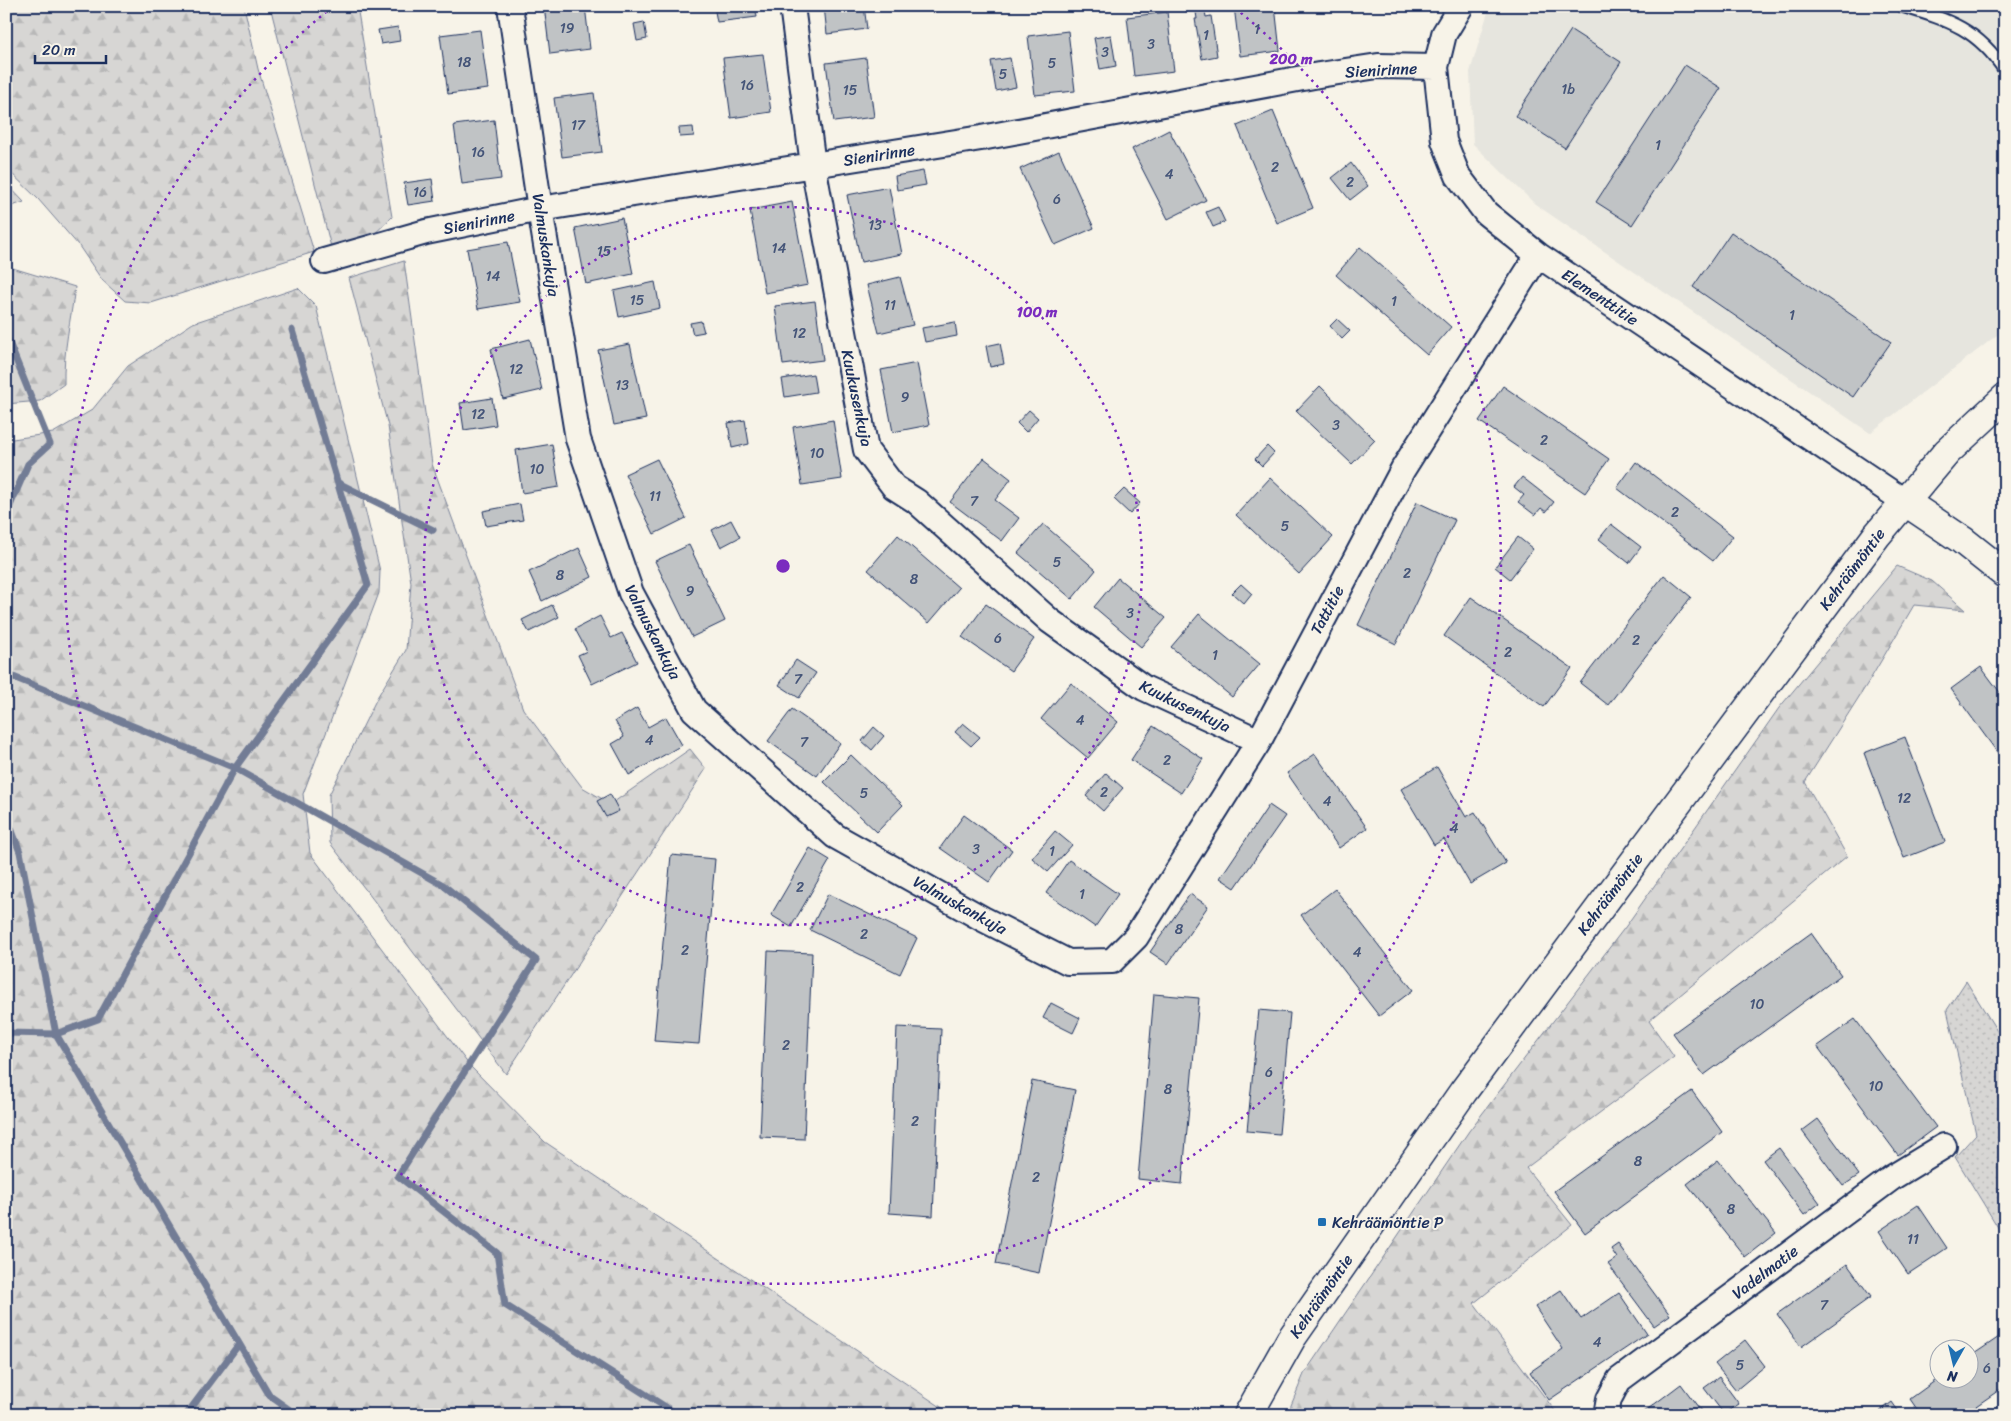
<svg xmlns="http://www.w3.org/2000/svg" width="2011" height="1421" font-family="Sriracha,sans-serif">
  <style>
    .built { fill: #e6e5de }
    .forest { fill: url(#forest-firs); stroke: #798299 }
    .park { fill: url(#park-dots); stroke: #798299 }
    .lines { fill: none; stroke-linecap: round; stroke-linejoin: round }
    .stream { stroke: #727c95; stroke-width: 7 }
    .building { fill: #c0c3c5; stroke: #1b2f5e }
    .service-casing { stroke: #1b2f5e; stroke-width: 15 }
    .minor-casing { stroke: #1b2f5e; stroke-width: 28 }
    .tertiary-casing { stroke: #1b2f5e; stroke-width: 31 }
    .service { stroke: #f7f3e8; stroke-width: 11 }
    .minor { stroke: #f7f3e8; stroke-width: 24 }
    .tertiary { stroke: #f7f3e8; stroke-width: 28 }
    .ring { fill: none; stroke: #7b2cbf; stroke-width: 2.5; stroke-dasharray: 2.5 5 }
    .poi-dot { fill: #1f6fb2; stroke: #f7f3e8; stroke-width: 2 }
    .labels { text-anchor: middle; dominant-baseline: central; stroke-width: 4; stroke-linejoin: round; paint-order: stroke }
    .number-label { font-size: 14px; fill: #445478 }
    .street-label { font-size: 16px; fill: #1b2f5e; stroke: #f7f3e8 }
    .poi-label { font-size: 16px; fill: #1b2f5e; stroke: #f7f3e8; text-anchor: start }
    .centre { fill: #7b2cbf; stroke: #f7f3e8; stroke-width: 2.5 }
    .ring-label { font-size: 15px; text-anchor: middle; font-weight: bold; fill: #7b2cbf; stroke: #f7f3e8; stroke-width: 4; stroke-linejoin: round; paint-order: stroke }
  </style>
  <defs>
    <pattern id="forest-firs" width="22" height="20" patternUnits="userSpaceOnUse" patternTransform="scale(1.25)"><rect width="22" height="20" fill="#d7d6d4"/><path d="M5 1l3.5 6h-7zM16 11l3.5 6h-7z" fill="#b8b8b8"/></pattern>
    <pattern id="park-dots" width="8" height="8" patternUnits="userSpaceOnUse" patternTransform="scale(1.25)"><rect width="8" height="8" fill="#d7d6d4"/><path d="M2 2h.1M6 6h.1" fill="none" stroke="#b8b8b8" stroke-width="1.8" stroke-linecap="round"/></pattern>
  </defs>
  <rect width="100%" height="100%" fill="#f7f3e8"/>
  <filter id="ink" filterUnits="userSpaceOnUse"><feTurbulence type="fractalNoise" baseFrequency=".02" numOctaves="2"/><feDisplacementMap in="SourceGraphic" scale="10" xChannelSelector="R" yChannelSelector="G"/><feConvolveMatrix kernelMatrix="1 2 1 2 8 2 1 2 1" color-interpolation-filters="sRGB"/></filter>
  <g filter="url(#ink)">
    <!-- built -->
    <path class="built" d="M 1492,6 L 2005,6 L 2005,329 L 1870,433 L 1535,204 L 1473,144 L 1470,72 L 1487,15 Z"/>
    <!-- forest -->
    <path class="forest" d="M 6,6 L 244,6 L 258,69 L 314,252 L 151,303 L 125,301 L 102,280 L 79,246 L 38,199 L 6,168 Z
      M 270,6 L 357,6 L 392,217 L 366,242 L 333,255 Z
      M 6,183 L 24,202 L 6,208 Z
      M 404,261 L 432,464 L 523,709 L 582,787 L 611,804 L 690,749 L 706,769 L 506,1074 L 330,843 L 329,795 L 378,696 L 406,650 L 411,583 L 388,426 L 349,278 Z
      M 6,266 L 75,287 C 71,319 63,351 64,384 L 40,401 L 6,404 Z
      M 298,288 L 316,306 L 380,571 L 379,593 L 303,794 L 310,853 L 469,1065 L 545,1142 L 953,1415 L 6,1415 L 6,440 L 53,433 L 92,410 L 128,366 L 193,323 Z
      M 1897,566 L 1932,581 L 1965,610 L 1914,605 L 1871,678 L 1805,782 L 1847,856 L 1649,1021 L 1674,1057 L 1526,1168 L 1572,1225 L 1474,1303 L 1558,1415 L 1287,1415 L 1304,1374 L 1469,1131 L 1626,926 L 1779,708 Z"/>
    <!-- park -->
    <path class="park" d="M 1966,981 L 2005,1044 L 2005,1239 L 1955,1157 L 1976,1134 L 1947,1010 Z"/>
    <g class="lines">
      <!-- stream -->
      <path class="stream" d="M 6,335 L 50,444 L 28,464 L 6,515
        M 338,483 L 433,530
        M 6,674 L 235,768 L 443,885 L 536,960 L 398,1176 L 497,1253 L 505,1305 L 678,1415
        M 6,815 L 20,852 L 56,1034 L 270,1396 L 297,1415
        M 6,1033 L 56,1034 L 98,1019 L 235,768 L 368,585 L 292,330
        M 186,1415 L 239,1344"/>
    </g>
    <!-- building -->
    <path class="building" d="M 544,6 L 585,6 L 590,49 L 550,54 Z
      M 714,6 L 755,6 L 757,17 L 717,22 Z
      M 824,6 L 864,6 L 867,29 L 827,34 Z
      M 1234,6 L 1275,6 L 1280,51 L 1240,56 Z
      M 1205,11 L 1206,17 L 1211,16 L 1217,56 L 1202,59 L 1195,19 L 1197,19 L 1196,12 Z
      M 1167,12 L 1174,71 L 1134,76 L 1127,17 Z
      M 644,22 L 647,39 L 637,41 L 634,24 Z
      M 398,27 L 400,41 L 381,44 L 378,30 Z
      M 480,30 L 488,89 L 448,94 L 440,35 Z
      M 1571,30 L 1621,62 L 1565,148 L 1515,116 Z
      M 1068,31 L 1075,91 L 1035,95 L 1028,36 Z
      M 1111,35 L 1116,66 L 1100,69 L 1094,38 Z
      M 763,54 L 771,112 L 731,118 L 723,58 Z
      M 866,58 L 874,117 L 834,122 L 826,63 Z
      M 1010,58 L 1016,87 L 996,91 L 991,61 Z
      M 1685,65 L 1721,88 L 1632,225 L 1596,202 Z
      M 594,93 L 602,152 L 562,157 L 554,98 Z
      M 1273,111 L 1313,208 L 1277,223 L 1237,126 Z
      M 494,120 L 501,179 L 462,184 L 454,125 Z
      M 693,127 L 694,136 L 680,137 L 679,128 Z
      M 1169,130 L 1206,200 L 1168,219 L 1132,149 Z
      M 1059,151 L 1094,228 L 1055,245 L 1020,169 Z
      M 1351,163 L 1368,186 L 1350,200 L 1332,178 Z
      M 923,171 L 926,185 L 897,190 L 895,176 Z
      M 432,179 L 435,201 L 408,205 L 404,183 Z
      M 889,187 L 902,254 L 861,262 L 847,195 Z
      M 792,202 L 808,285 L 765,293 L 750,210 Z
      M 1218,207 L 1225,222 L 1213,227 L 1206,212 Z
      M 622,218 L 633,274 L 586,284 L 575,228 Z
      M 1731,232 L 1891,342 L 1853,397 L 1693,287 Z
      M 508,242 L 520,302 L 478,309 L 467,249 Z
      M 1360,247 L 1451,327 L 1427,355 L 1336,275 Z
      M 900,277 L 913,325 L 879,333 L 867,285 Z
      M 655,282 L 660,308 L 619,317 L 614,291 Z
      M 815,301 L 823,360 L 783,365 L 775,306 Z
      M 1337,319 L 1350,331 L 1342,339 L 1330,326 Z
      M 701,321 L 704,332 L 693,334 L 690,323 Z
      M 955,322 L 957,336 L 925,342 L 922,328 Z
      M 530,339 L 542,390 L 503,399 L 491,349 Z
      M 1000,343 L 1004,364 L 990,367 L 986,346 Z
      M 630,344 L 646,419 L 614,425 L 598,350 Z
      M 917,363 L 929,425 L 893,432 L 881,370 Z
      M 813,374 L 816,392 L 785,397 L 782,379 Z
      M 1320,386 L 1375,440 L 1352,464 L 1296,411 Z
      M 1503,386 L 1609,459 L 1585,493 L 1479,421 Z
      M 492,398 L 496,425 L 464,430 L 460,403 Z
      M 1029,410 L 1038,418 L 1026,432 L 1017,423 Z
      M 745,420 L 749,444 L 732,448 L 728,423 Z
      M 833,420 L 842,479 L 802,485 L 793,427 Z
      M 552,444 L 559,487 L 522,493 L 516,450 Z
      M 1267,446 L 1274,453 L 1262,466 L 1255,459 Z
      M 984,458 L 1011,479 L 995,500 L 1019,518 L 1002,541 L 950,502 Z
      M 657,459 L 686,518 L 654,534 L 625,474 Z
      M 1636,462 L 1733,536 L 1713,561 L 1617,488 Z
      M 1522,477 L 1554,502 L 1546,512 L 1541,508 L 1535,515 L 1518,502 L 1524,495 L 1514,487 Z
      M 1270,478 L 1333,537 L 1299,574 L 1236,515 Z
      M 1124,489 L 1140,503 L 1130,514 L 1114,499 Z
      M 1417,502 L 1455,520 L 1396,644 L 1358,625 Z
      M 520,504 L 523,520 L 486,526 L 483,511 Z
      M 731,520 L 740,537 L 721,547 L 712,530 Z
      M 1043,524 L 1096,570 L 1072,599 L 1018,553 Z
      M 1611,524 L 1641,547 L 1629,563 L 1599,539 Z
      M 898,535 L 959,588 L 929,623 L 868,570 Z
      M 1518,537 L 1533,549 L 1510,579 L 1495,567 Z
      M 689,545 L 725,621 L 692,637 L 655,561 Z
      M 579,548 L 592,577 L 542,601 L 529,572 Z
      M 1664,575 L 1691,597 L 1608,705 L 1580,683 Z
      M 1118,578 L 1166,618 L 1141,647 L 1094,607 Z
      M 1241,584 L 1252,594 L 1244,604 L 1232,593 Z
      M 1471,597 L 1572,668 L 1544,707 L 1444,636 Z
      M 986,604 L 1034,639 L 1011,671 L 962,637 Z
      M 552,605 L 559,617 L 529,632 L 522,620 Z
      M 1199,614 L 1260,664 L 1232,697 L 1171,647 Z
      M 600,616 L 611,638 L 622,633 L 637,662 L 592,684 L 578,655 L 587,651 L 575,629 Z
      M 796,660 L 816,673 L 799,698 L 779,685 Z
      M 1981,667 L 2005,699 L 2005,763 L 1951,689 Z
      M 1071,683 L 1118,722 L 1088,758 L 1041,719 Z
      M 637,708 L 648,727 L 666,717 L 682,745 L 629,775 L 612,744 L 624,737 L 615,721 Z
      M 792,709 L 840,743 L 817,776 L 768,741 Z
      M 963,723 L 980,737 L 971,746 L 955,732 Z
      M 1153,726 L 1203,759 L 1181,793 L 1131,760 Z
      M 874,727 L 884,736 L 872,750 L 862,741 Z
      M 1905,737 L 1945,842 L 1904,858 L 1864,753 Z
      M 1315,754 L 1367,828 L 1339,848 L 1287,773 Z
      M 851,755 L 903,805 L 877,832 L 824,782 Z
      M 1437,767 L 1466,817 L 1475,812 L 1506,863 L 1470,884 L 1444,839 L 1434,845 L 1401,789 Z
      M 1106,773 L 1123,788 L 1103,811 L 1086,796 Z
      M 610,794 L 619,811 L 606,817 L 597,801 Z
      M 1269,805 L 1285,816 L 1235,888 L 1220,878 Z
      M 964,815 L 1012,850 L 989,882 L 940,848 Z
      M 1055,831 L 1072,845 L 1048,872 L 1032,858 Z
      M 810,848 L 830,860 L 791,927 L 771,915 Z
      M 671,855 L 715,859 L 699,1044 L 654,1041 Z
      M 1069,860 L 1118,894 L 1095,927 L 1046,893 Z
      M 1335,889 L 1413,990 L 1379,1016 L 1301,915 Z
      M 828,894 L 917,938 L 900,974 L 810,930 Z
      M 1190,894 L 1208,906 L 1168,964 L 1150,952 Z
      M 1811,933 L 1841,975 L 1704,1075 L 1673,1033 Z
      M 768,951 L 812,953 L 804,1139 L 760,1137 Z
      M 2005,961 L 2005,976 L 1998,966 Z
      M 1154,994 L 1199,998 L 1182,1184 L 1138,1179 Z
      M 1051,1003 L 1080,1018 L 1073,1033 L 1043,1018 Z
      M 1259,1010 L 1290,1013 L 1279,1134 L 1247,1131 Z
      M 1855,1019 L 1936,1127 L 1898,1155 L 1817,1046 Z
      M 897,1027 L 941,1029 L 933,1216 L 889,1213 Z
      M 1032,1081 L 1075,1090 L 1039,1273 L 996,1264 Z
      M 1692,1091 L 1722,1132 L 1585,1233 L 1554,1191 Z
      M 1818,1119 L 1859,1175 L 1843,1186 L 1802,1131 Z
      M 1779,1148 L 1820,1203 L 1804,1215 L 1763,1160 Z
      M 1718,1160 L 1776,1233 L 1745,1257 L 1687,1184 Z
      M 1918,1205 L 1947,1248 L 1908,1274 L 1879,1231 Z
      M 1618,1244 L 1670,1315 L 1654,1326 L 1608,1264 L 1617,1258 L 1611,1249 Z
      M 1847,1264 L 1871,1297 L 1801,1347 L 1777,1314 Z
      M 1561,1290 L 1581,1319 L 1619,1293 L 1647,1334 L 1549,1400 L 1530,1372 L 1563,1349 L 1535,1307 Z
      M 2005,1333 L 2005,1386 L 1963,1415 L 1921,1415 L 1910,1399 L 1939,1378 L 1968,1378 L 1968,1358 Z
      M 1745,1340 L 1765,1366 L 1736,1390 L 1715,1364 Z
      M 1719,1377 L 1739,1404 L 1724,1414 L 1704,1388 Z
      M 1681,1384 L 1704,1415 L 1646,1415 L 1644,1412 Z
      M 1892,1402 L 1901,1415 L 1875,1415 Z"/>
    <g class="lines">
      <defs>
        <path id="service" d="M 1902,6 C 1948,20 1977,28 2005,71"/>
        <path id="minor" d="M 510,6 L 540,209 L 578,439 L 631,593 L 694,710 L 835,836 L 983,919 L 1068,962 L 1112,961 L 1136,937 L 1259,741 L 1403,469 L 1538,255
          M 792,6 L 813,165 L 866,450 L 894,487 L 916,501 L 1050,621 L 1144,688 L 1259,741
          M 1461,6 L 1444,34 L 1436,67 L 1444,141 L 1458,176 L 1486,213 L 1538,255 L 1904,501
          M 324,261 L 426,232 L 540,209 L 981,138 L 1319,75 L 1378,66 L 1436,67
          M 1606,1415 L 1609,1399 L 1619,1380 L 1893,1177 L 1944,1146"/>
        <path id="tertiary" d="M 1904,501 L 1962,540 L 2005,574
          M 1248,1415 L 1291,1339 L 1463,1092 L 1877,535 L 1947,452 L 2005,398"/>
      </defs>
      <!-- service casing -->
      <use href="#service" class="service-casing"/>
      <!-- minor casing -->
      <use href="#minor" class="minor-casing"/>
      <!-- tertiary casing -->
      <use href="#tertiary" class="tertiary-casing"/>
      <!-- service -->
      <use href="#service" class="service"/>
      <!-- minor -->
      <use href="#minor" class="minor"/>
      <!-- tertiary -->
      <use href="#tertiary" class="tertiary"/>
    </g>
  </g>
  <!-- distance rings -->
  <g class="ring">
    <circle cx="783" cy="566" r="359"/>
    <path d="M1235 8A718 718 0 1 1 331 8"/>
  </g>
  <!-- markers -->
  <rect class="poi-dot" x="1317" y="1217" width="10" height="10" rx="2.5"/>
  <g class="labels">
    <!-- number labels -->
    <g class="number-label">
      <text x="567" y="28">19</text>
      <text x="1257" y="29">1</text>
      <text x="1206" y="35">1</text>
      <text x="1151" y="44">3</text>
      <text x="1105" y="52">3</text>
      <text x="464" y="62">18</text>
      <text x="1052" y="63">5</text>
      <text x="1003" y="74">5</text>
      <text x="747" y="85">16</text>
      <text x="1568" y="89">1b</text>
      <text x="850" y="90">15</text>
      <text x="578" y="125">17</text>
      <text x="1658" y="145">1</text>
      <text x="478" y="152">16</text>
      <text x="1275" y="167">2</text>
      <text x="1169" y="174">4</text>
      <text x="1350" y="182">2</text>
      <text x="420" y="192">16</text>
      <text x="1057" y="199">6</text>
      <text x="875" y="225">13</text>
      <text x="779" y="248">14</text>
      <text x="604" y="251">15</text>
      <text x="493" y="276">14</text>
      <text x="637" y="300">15</text>
      <text x="1394" y="301">1</text>
      <text x="890" y="305">11</text>
      <text x="1792" y="315">1</text>
      <text x="799" y="333">12</text>
      <text x="516" y="369">12</text>
      <text x="622" y="385">13</text>
      <text x="905" y="397">9</text>
      <text x="478" y="414">12</text>
      <text x="1336" y="425">3</text>
      <text x="1544" y="440">2</text>
      <text x="817" y="453">10</text>
      <text x="537" y="469">10</text>
      <text x="655" y="496">11</text>
      <text x="974" y="501">7</text>
      <text x="1675" y="512">2</text>
      <text x="1285" y="526">5</text>
      <text x="1057" y="562">5</text>
      <text x="1407" y="573">2</text>
      <text x="560" y="575">8</text>
      <text x="914" y="579">8</text>
      <text x="690" y="591">9</text>
      <text x="1130" y="613">3</text>
      <text x="998" y="638">6</text>
      <text x="1636" y="640">2</text>
      <text x="1508" y="652">2</text>
      <text x="1215" y="655">1</text>
      <text x="798" y="679">7</text>
      <text x="1080" y="720">4</text>
      <text x="649" y="740">4</text>
      <text x="804" y="742">7</text>
      <text x="1167" y="760">2</text>
      <text x="1104" y="792">2</text>
      <text x="864" y="793">5</text>
      <text x="1904" y="798">12</text>
      <text x="1327" y="801">4</text>
      <text x="1454" y="828">4</text>
      <text x="976" y="849">3</text>
      <text x="1052" y="851">1</text>
      <text x="800" y="887">2</text>
      <text x="1082" y="894">1</text>
      <text x="1179" y="929">8</text>
      <text x="864" y="934">2</text>
      <text x="685" y="950">2</text>
      <text x="1357" y="952">4</text>
      <text x="1757" y="1004">10</text>
      <text x="786" y="1045">2</text>
      <text x="1269" y="1072">6</text>
      <text x="1876" y="1086">10</text>
      <text x="1168" y="1089">8</text>
      <text x="915" y="1121">2</text>
      <text x="1638" y="1161">8</text>
      <text x="1036" y="1177">2</text>
      <text x="1731" y="1209">8</text>
      <text x="1913" y="1239">11</text>
      <text x="1824" y="1305">7</text>
      <text x="1597" y="1342">4</text>
      <text x="1740" y="1365">5</text>
      <text x="1987" y="1368">6</text>
    </g>
    <!-- street labels -->
    <g class="street-label">
      <text transform="translate(1381 70) rotate(-3)">Sienirinne</text>
      <text transform="translate(879 155) rotate(-9)">Sienirinne</text>
      <text transform="translate(479 222) rotate(-11)">Sienirinne</text>
      <text transform="translate(546 245) rotate(81)">Valmuskankuja</text>
      <text transform="translate(1600 297) rotate(34)">Elementtitie</text>
      <text transform="translate(857 398) rotate(78)">Kuukusenkuja</text>
      <text transform="translate(1852 569) rotate(-53)">Kehräämöntie</text>
      <text transform="translate(1327 610) rotate(-62)">Tattitie</text>
      <text transform="translate(653 632) rotate(63)">Valmuskankuja</text>
      <text transform="translate(1185 706) rotate(26)">Kuukusenkuja</text>
      <text transform="translate(1610 894) rotate(-53)">Kehräämöntie</text>
      <text transform="translate(960 905) rotate(29)">Valmuskankuja</text>
      <text transform="translate(1765 1272) rotate(-37)">Vadelmatie</text>
      <text transform="translate(1321 1296) rotate(-55)">Kehräämöntie</text>
    </g>
    <!-- poi labels -->
    <g class="poi-label">
      <text x="1332" y="1222">Kehräämöntie P</text>
    </g>
  </g>
  <circle cx="783" cy="566" r="8" class="centre"/>
  <g class="ring-label">
    <text x="1291" y="64">200 m</text>
    <text x="1037" y="317">100 m</text>
  </g>
  <!-- margin -->
  <rect width="2011" height="1421" fill="none" stroke="#f7f3e8" stroke-width="25"/>
  <rect x="12" y="12" width="1986" height="1396" fill="none" stroke="#1b2f5e" stroke-width="2" filter="url(#ink)"/>
  <!-- north arrow -->
  <g transform="translate(1954 1364) rotate(188)"><circle r="24" fill="#f7f3e8" stroke="#9fa5b1"/>
  <path d="M0-4L9 19L0 12L-9 19Z" fill="#1f6fb2"/>
  <text y="-8" font-size="14" font-weight="bold" text-anchor="middle" fill="#1b2f5e">N</text>
  </g>
  <!-- scale -->
  <path d="M35 55v8h71v-8" fill="none" stroke="#1b2f5e" stroke-width="2.5"/>
  <text x="42" y="55" font-size="15" fill="#1b2f5e" stroke="#f7f3e8" stroke-width="4" paint-order="stroke">20 m</text>
</svg>
